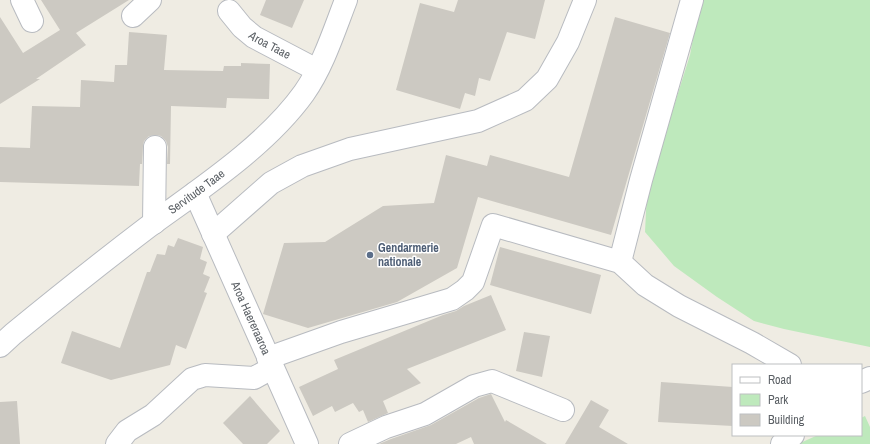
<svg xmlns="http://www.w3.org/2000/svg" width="870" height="444" font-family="'Archivo Narrow',sans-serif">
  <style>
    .green { fill: #bee9bc }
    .building { fill: #ccc9c2 }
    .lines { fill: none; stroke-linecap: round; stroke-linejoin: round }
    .street-casing { stroke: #b8bbc0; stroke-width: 24 }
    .street { stroke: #fff; stroke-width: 22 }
    .service-dot { fill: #5c6f8a; stroke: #fff; stroke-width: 1.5 }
    .labels { text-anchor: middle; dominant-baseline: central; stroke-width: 3; stroke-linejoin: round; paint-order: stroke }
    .street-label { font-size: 12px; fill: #5b6065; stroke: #fff }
    .service-label { font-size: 12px; font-weight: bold; fill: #4e5e75; stroke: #fff; text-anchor: start }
  </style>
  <rect width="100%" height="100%" fill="#efece3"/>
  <!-- green -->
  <path class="green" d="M 702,0 L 870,0 L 870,347 L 784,329 L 754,321 L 717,297 L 674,266 L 645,232 L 647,192 L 690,55 L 698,11 Z
    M 865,416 L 870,427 L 870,444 L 798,444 L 818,435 L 861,435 L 861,418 Z"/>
  <!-- building -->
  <path class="building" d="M 41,0 L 129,0 L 76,33 L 86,45 L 36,79 L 40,79 L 0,104 L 0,17 L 23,53 L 60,30 Z
    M 266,0 L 304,0 L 292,28 L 260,15 Z
    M 458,0 L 545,0 L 535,39 L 507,32 L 490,81 L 479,78 L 475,96 L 465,93 L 460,109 L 396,90 L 420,3 L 454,12 Z
    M 615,17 L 670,33 L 611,235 L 478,197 L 457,268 L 397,302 L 308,328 L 263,314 L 284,243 L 325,242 L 383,206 L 434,203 L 446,155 L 487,166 L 490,155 L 569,177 Z
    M 129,32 L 167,35 L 164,70 L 223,71 L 224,66 L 241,66 L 241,63 L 270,64 L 269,99 L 227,98 L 226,108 L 171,106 L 170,164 L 167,164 L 168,147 L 166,141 L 161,136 L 156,135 L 149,136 L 144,141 L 143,146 L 142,164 L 140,164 L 139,186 L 0,182 L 0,147 L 30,148 L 32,106 L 80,107 L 81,80 L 114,82 L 115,65 L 127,65 Z
    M 178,238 L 203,247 L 200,259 L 207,262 L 203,274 L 210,277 L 204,292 L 207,293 L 186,349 L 176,345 L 170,365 L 111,380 L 61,363 L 72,331 L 120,348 L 147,272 L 150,272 L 157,254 L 165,255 L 168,245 L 174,247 Z
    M 500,247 L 601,275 L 591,314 L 490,285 Z
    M 491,295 L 506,330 L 407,369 L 421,383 L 383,401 L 388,413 L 368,422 L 363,410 L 359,412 L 353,403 L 335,412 L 332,406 L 313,416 L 299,387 L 338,369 L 334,360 L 443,315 L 456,311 L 464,306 Z
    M 524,332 L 550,336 L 542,377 L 516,371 Z
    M 661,382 L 733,387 L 733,426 L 658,422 Z
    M 491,394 L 505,422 L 506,420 L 547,444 L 474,444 L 471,437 L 456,444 L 379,444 L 391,439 L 431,425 L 479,398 Z
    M 250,396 L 280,431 L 267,444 L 243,444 L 223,423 Z
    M 591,400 L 609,410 L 599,427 L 628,444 L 565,444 Z
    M 17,401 L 20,444 L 0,444 L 0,402 Z"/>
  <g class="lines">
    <defs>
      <g id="street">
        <path d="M 22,0 L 32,21"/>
        <path id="s1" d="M 229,11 L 242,27 L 254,37 L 313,68 L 318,68"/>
        <path d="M 133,16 L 150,0"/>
        <path id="s2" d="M 195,193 L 307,444"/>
        <path d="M 154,223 L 155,147"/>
        <path d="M 213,234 L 271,183 L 302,166 L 350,149 L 478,121 L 525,100 L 547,79 L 568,42 L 585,0"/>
        <path d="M 620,262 L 641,180 L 692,0"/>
        <path id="s3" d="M 0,346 L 13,334 C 57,298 102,262 148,227 C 200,189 266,146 304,93 C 323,66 334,31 346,0"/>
        <path d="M 268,358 L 341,332 L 452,299 L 465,290 L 473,282 L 493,225 L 620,262 L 645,285 L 679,306 L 752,343 L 790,365"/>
        <path d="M 861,382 L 870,378"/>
        <path d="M 117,444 L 127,431 L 153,415 L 192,379 L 205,375 L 254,378 L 272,368"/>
        <path d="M 350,444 L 386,427 L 425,414 L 474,386 L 492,381 L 563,410"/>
        <path d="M 782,444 L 793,435"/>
      </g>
    </defs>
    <!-- street casing -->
    <use href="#street" class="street-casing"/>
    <!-- street -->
    <use href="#street" class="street"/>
  </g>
  <!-- markers -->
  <circle class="service-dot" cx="370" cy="255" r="4"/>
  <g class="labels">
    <!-- street labels -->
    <g class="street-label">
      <text stroke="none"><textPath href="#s1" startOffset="54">Aroa Taae</textPath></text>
      <text stroke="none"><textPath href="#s3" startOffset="250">Servitude Taae</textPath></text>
      <text stroke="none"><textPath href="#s2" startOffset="137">Aroa Haereraaroa</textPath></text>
    </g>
    <!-- service labels -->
    <g class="service-label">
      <text x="378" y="248">Gendarmerie<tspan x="378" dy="14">nationale</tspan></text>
    </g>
  </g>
  <!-- legend -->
  <rect x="732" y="364" width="130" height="72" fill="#ffffff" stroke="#bdbfc1"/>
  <rect x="740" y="377" width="20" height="6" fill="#ffffff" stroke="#bdbfc1"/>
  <text x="768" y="384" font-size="12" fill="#5b6065">Road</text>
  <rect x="740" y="394" width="20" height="12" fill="#bee9bc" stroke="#bdbfc1"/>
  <text x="768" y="404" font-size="12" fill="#5b6065">Park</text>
  <rect x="740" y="414" width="20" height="12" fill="#ccc9c2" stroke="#bdbfc1"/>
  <text x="768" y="424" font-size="12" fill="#5b6065">Building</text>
</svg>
